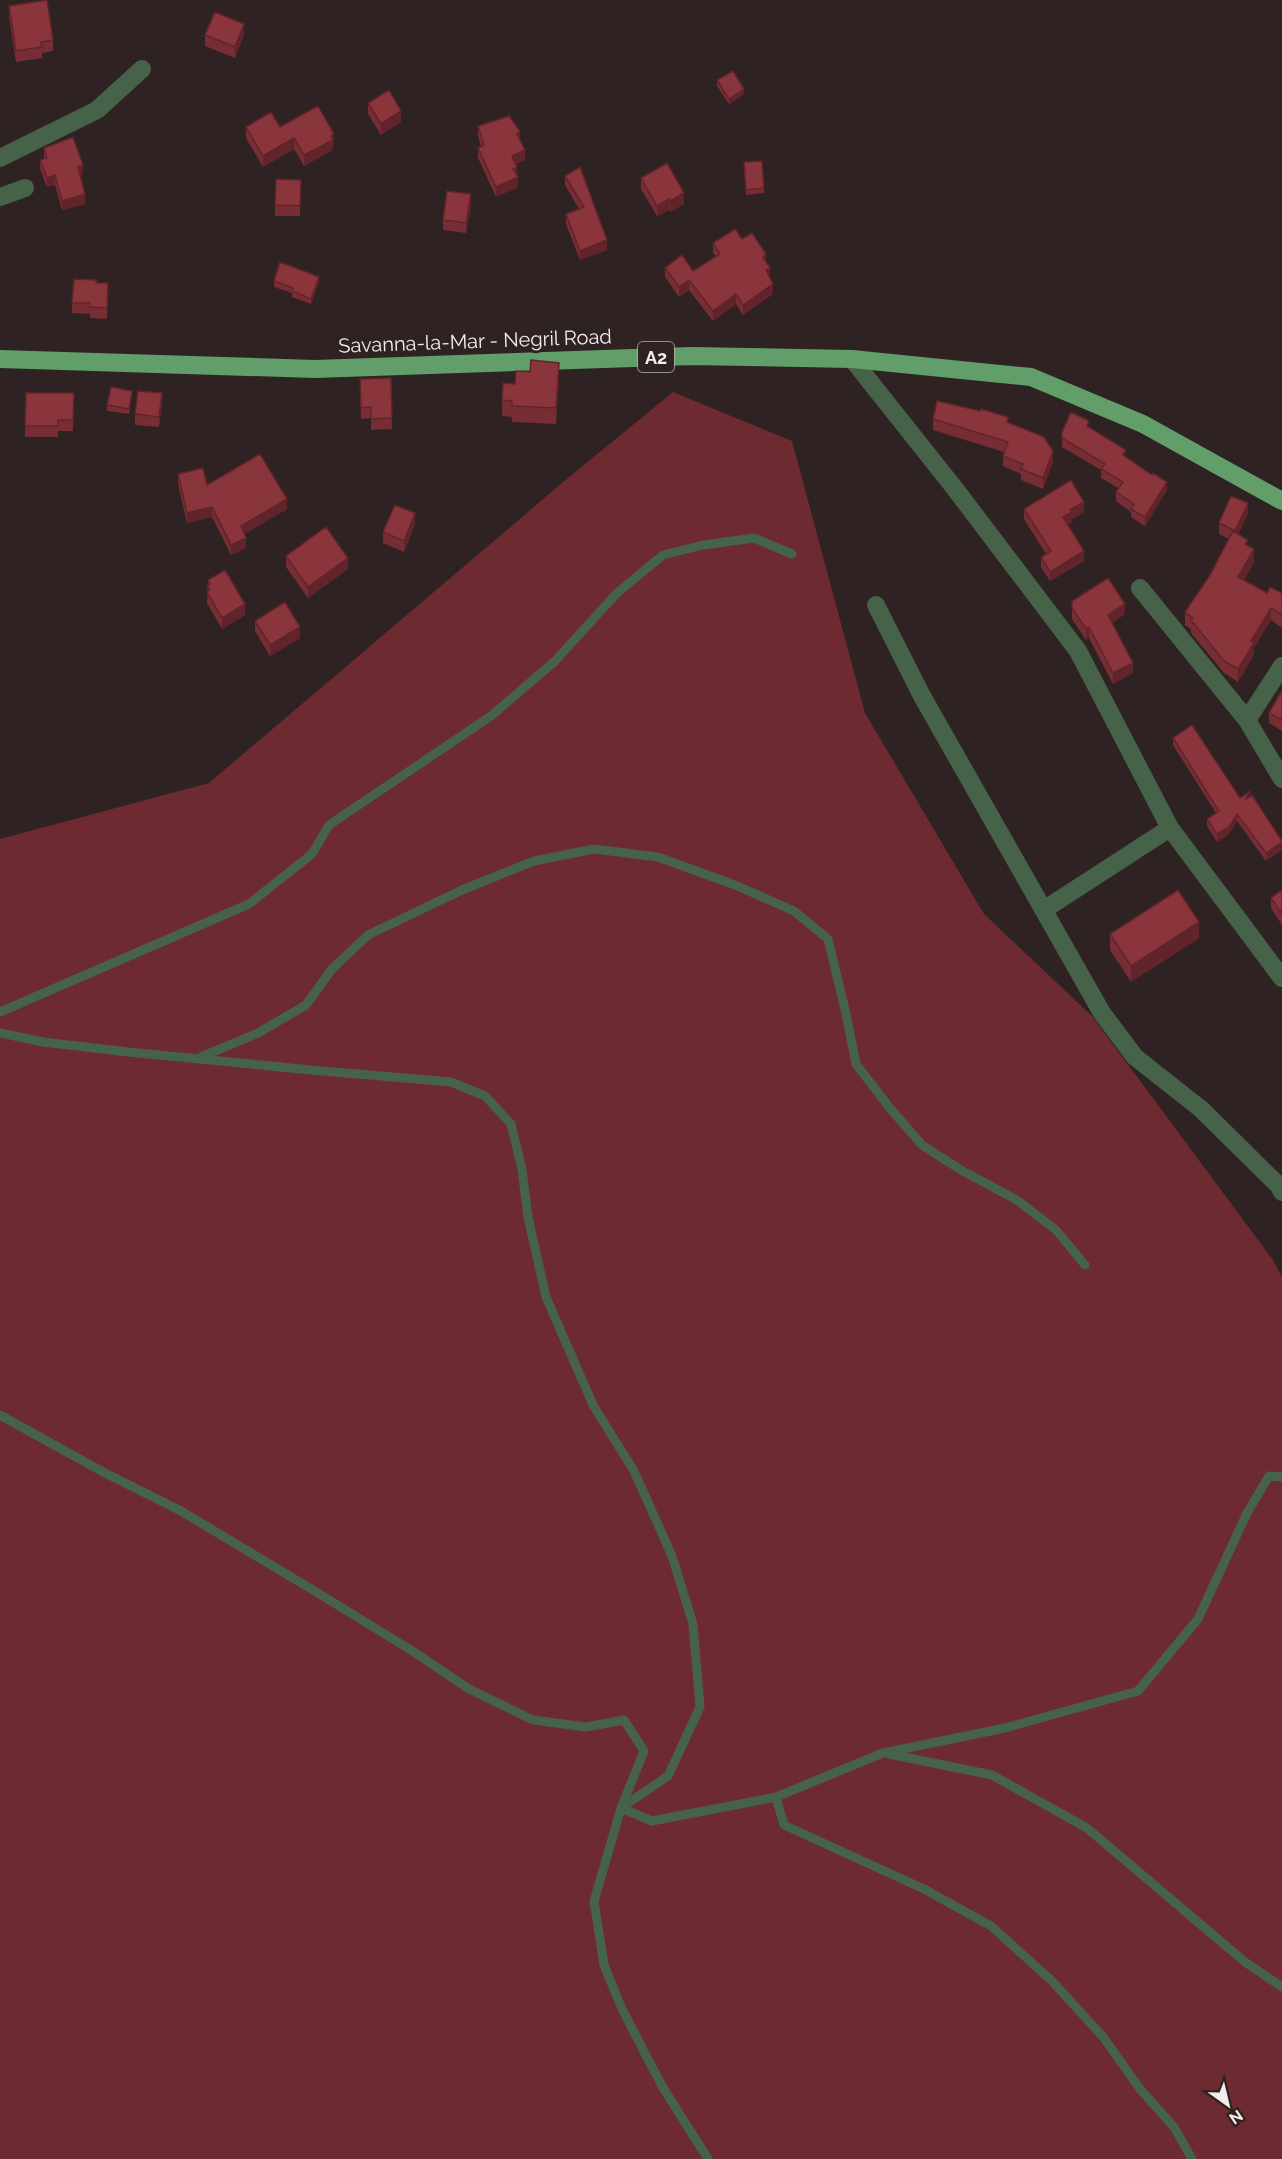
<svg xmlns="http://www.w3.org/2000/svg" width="1282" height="2159" font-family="Raleway,sans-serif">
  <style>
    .green { fill: #6d2a30 }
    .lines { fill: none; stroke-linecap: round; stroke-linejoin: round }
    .lane { stroke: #466249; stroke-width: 9 }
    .street { stroke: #466249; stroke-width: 18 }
    .primary { stroke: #629e6a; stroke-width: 18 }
    .wall { fill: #772d34 }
    .shaded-wall { fill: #61242a }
    .building { fill: #8a343c; stroke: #61242a; stroke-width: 1.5 }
    .labels { text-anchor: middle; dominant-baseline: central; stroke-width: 6; stroke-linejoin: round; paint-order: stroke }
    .shield { fill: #2e2223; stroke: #b9b0b0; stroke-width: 1.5 }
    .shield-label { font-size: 18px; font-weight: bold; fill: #f5eded }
    .street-label { font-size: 20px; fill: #f5eded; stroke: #2e2223 }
  </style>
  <rect width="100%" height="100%" fill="#2e2223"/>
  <!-- green -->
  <path class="green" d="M 673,392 L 792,441 L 865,713 L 984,914 L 1092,1016 L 1273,1260 L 1282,1277 L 1282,2159 L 0,2159 L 0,839 L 209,783 L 568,478 Z"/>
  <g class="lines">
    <!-- lane -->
    <path class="lane" d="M 0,1012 L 249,904 L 312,854 L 329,825 L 491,716 L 555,661 L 617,593 L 663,555 L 703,545 L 754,538 L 792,554
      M 0,1033 L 43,1042 L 128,1052 L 311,1070 L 451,1082 L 485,1096 L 511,1124 L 522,1169 L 528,1217 L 546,1297 L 593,1405 L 634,1471 L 672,1556 L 693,1624 L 700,1707 L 668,1776 L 621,1808
      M 201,1057 L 258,1033 L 306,1005 L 332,969 L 368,935 L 462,890 L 534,861 L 594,849 L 658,857 L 735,885 L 794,911 L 828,939 L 846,1014 L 856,1064 L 889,1107 L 922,1145 L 961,1170 L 1017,1200 L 1056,1230 L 1085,1265
      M 0,1415 L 105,1473 L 181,1511 L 313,1590 L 414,1652 L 469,1689 L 533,1720 L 586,1727 L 624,1720 L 644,1751 L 621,1808
      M 889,1754 L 992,1775 L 1087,1828 L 1245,1962 L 1282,1987
      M 776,1797 L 784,1825 L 924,1889 L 991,1926 L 1052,1981 L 1104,2038 L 1140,2089 L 1174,2127 L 1192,2159
      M 708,2159 L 662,2086 L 622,2009 L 604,1965 L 594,1901 L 621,1808 L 652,1821 L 776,1797 L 883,1753 L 1005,1728 L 1138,1691 L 1198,1619 L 1247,1513 L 1269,1476 L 1282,1477"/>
    <!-- street -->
    <path class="street" d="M 0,158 L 97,110 L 142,69
      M 0,197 L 25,188
      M 852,359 L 956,490 L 1078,651 L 1170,828 L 1282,978
      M 1140,588 L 1247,720 L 1282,779
      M 876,605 L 922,696 L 1102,1013 L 1135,1057 L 1201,1109 L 1279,1186 L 1282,1192
      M 1247,720 L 1282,666
      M 1045,909 L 1170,828"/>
    <!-- primary -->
    <path class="primary" d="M 0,359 L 315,369 L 692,356 L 852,359 L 1031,377 L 1143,424 L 1282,501"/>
  </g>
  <!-- wall -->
  <path class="wall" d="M 9,6 L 53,40 L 53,51 L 42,53 L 42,58 L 16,62 L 9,17 Z
    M 205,35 L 244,35 L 235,58 L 205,46 Z
    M 717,80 L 744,94 L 729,104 L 717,86 Z
    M 368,103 L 401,122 L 381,135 L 368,114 Z
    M 478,126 L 520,141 L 525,160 L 516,164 L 517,167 L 518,187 L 496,197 L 478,158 L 478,148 L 481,147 L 478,136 Z
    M 246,127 L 334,145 L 333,146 L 333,150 L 304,166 L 294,149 L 263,167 L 246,138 Z
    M 44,148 L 83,174 L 80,176 L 85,204 L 62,210 L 55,185 L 47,187 L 40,169 L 40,160 L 44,159 Z
    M 580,167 L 607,250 L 580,260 L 566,224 L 566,214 L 579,209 L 565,185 L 565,176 Z
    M 744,168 L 764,188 L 764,193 L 746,195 Z
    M 641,178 L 684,204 L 670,212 L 669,210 L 657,216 L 641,189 Z
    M 301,180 L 300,216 L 275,216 L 275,205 Z
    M 471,205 L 466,233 L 443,230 L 443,220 Z
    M 742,239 L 766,262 L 773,294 L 743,315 L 736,304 L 713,321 L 689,290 L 679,297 L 665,277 L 665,268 L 693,271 L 716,256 L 713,253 L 713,243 Z
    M 274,281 L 319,282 L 311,304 L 292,297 L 292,293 L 274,287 Z
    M 97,283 L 108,294 L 107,319 L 90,318 L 90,314 L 72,313 L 72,303 Z
    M 391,378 L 392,429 L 371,430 L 371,418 L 361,419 L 360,379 Z
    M 559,379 L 556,424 L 512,422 L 512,417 L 502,416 L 502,400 L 515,384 Z
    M 26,393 L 74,393 L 73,431 L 58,431 L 58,437 L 25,437 Z
    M 132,396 L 129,414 L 107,411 L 107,405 Z
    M 162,404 L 159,427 L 135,425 L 135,414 Z
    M 933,419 L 1008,422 L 1053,462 L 1043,489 L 1021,480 L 1021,474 L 1003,466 L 1003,456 L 1004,452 L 933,430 Z
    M 1089,428 L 1167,490 L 1145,526 L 1131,517 L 1131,512 L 1116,501 L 1116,492 L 1118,488 L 1101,478 L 1101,470 L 1062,447 L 1062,432 Z
    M 178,474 L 207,485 L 287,509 L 244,534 L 246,548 L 231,555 L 212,517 L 187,523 L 178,484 Z
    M 1024,509 L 1084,512 L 1072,519 L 1072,522 L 1068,525 L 1084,561 L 1050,581 L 1041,567 L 1041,557 L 1046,554 L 1024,519 Z
    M 1248,514 L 1238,534 L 1248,546 L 1254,562 L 1244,580 L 1267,593 L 1282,593 L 1282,628 L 1271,620 L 1254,648 L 1254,655 L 1238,682 L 1224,673 L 1191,633 L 1191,629 L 1185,625 L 1185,612 L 1210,575 L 1229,539 L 1219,534 L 1219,523 Z
    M 415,524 L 404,552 L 383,543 L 383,532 Z
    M 286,556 L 348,569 L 308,598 L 286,567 Z
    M 208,580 L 245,615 L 222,629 L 207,603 Z
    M 1072,601 L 1125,614 L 1112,623 L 1133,673 L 1113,684 L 1089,638 L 1086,640 L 1072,619 Z
    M 255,621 L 300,638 L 270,656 L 255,631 Z
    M 1282,692 L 1282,731 L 1269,723 L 1269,713 Z
    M 1173,738 L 1240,798 L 1251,796 L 1282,841 L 1266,861 L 1237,821 L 1229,834 L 1217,842 L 1207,826 L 1207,819 L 1216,813 L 1173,745 Z
    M 1282,890 L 1282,925 L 1271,908 L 1271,898 Z
    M 1110,934 L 1199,938 L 1131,982 L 1110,950 Z"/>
  <!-- shaded-wall -->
  <path class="shaded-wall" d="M 244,24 L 244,35 L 235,58 L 235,47 Z
    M 744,89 L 744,94 L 729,104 L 729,99 Z
    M 401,111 L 401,122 L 381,135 L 381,124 Z
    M 520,131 L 520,141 L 517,134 Z
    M 334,134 L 333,150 L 304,166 L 304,155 Z
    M 294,138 L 294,149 L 263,167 L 263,156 Z
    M 525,150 L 525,160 L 512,166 L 512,156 Z
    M 83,165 L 83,174 L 78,176 L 78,167 Z
    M 517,167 L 517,177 L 513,169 Z
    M 55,175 L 55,185 L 47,187 L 47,178 Z
    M 518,177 L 518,187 L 496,197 L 496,187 Z
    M 684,193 L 684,204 L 670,212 L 670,201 Z
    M 85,194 L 85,204 L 62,210 L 62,201 Z
    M 471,194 L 471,205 L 466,233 L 466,223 Z
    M 669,199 L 669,210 L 657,216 L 657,206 Z
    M 607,240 L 607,250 L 580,260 L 580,251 Z
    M 766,254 L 766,264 L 763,257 Z
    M 770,268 L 770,277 L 766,270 Z
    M 319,277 L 319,282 L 311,304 L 311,299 Z
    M 689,280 L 689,290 L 679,297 L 679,287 Z
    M 773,284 L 773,294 L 743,315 L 743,305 Z
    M 736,294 L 736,304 L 713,321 L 713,311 Z
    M 559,363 L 559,379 L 556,424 L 556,408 Z
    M 162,393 L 162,404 L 159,427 L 159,417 Z
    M 1053,451 L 1053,462 L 1043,489 L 1043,478 Z
    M 1167,482 L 1167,490 L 1145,526 L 1145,517 Z
    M 287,499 L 287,509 L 241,536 L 241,526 Z
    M 1084,502 L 1084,512 L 1072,519 L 1072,522 L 1063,527 L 1063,517 L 1070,510 Z
    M 1248,503 L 1248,514 L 1235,542 L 1235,531 Z
    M 212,507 L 212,517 L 187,523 L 187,513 Z
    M 415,513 L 415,524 L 404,552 L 404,541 Z
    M 246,538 L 246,548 L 231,555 L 231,545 Z
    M 1254,549 L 1254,562 L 1238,589 L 1238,577 Z
    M 1084,551 L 1084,561 L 1050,581 L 1050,572 Z
    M 348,558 L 348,569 L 308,598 L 308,587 Z
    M 245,604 L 245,615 L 222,629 L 222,618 Z
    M 1125,604 L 1125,614 L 1108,625 L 1108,615 Z
    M 1271,608 L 1271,620 L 1254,648 L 1254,655 L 1238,682 L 1238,669 L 1251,641 Z
    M 300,627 L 300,638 L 270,656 L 270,645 Z
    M 1089,627 L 1089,638 L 1086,640 L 1086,629 Z
    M 1133,663 L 1133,673 L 1113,684 L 1113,673 Z
    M 1237,814 L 1237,821 L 1229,834 L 1217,842 L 1217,834 Z
    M 1282,842 L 1282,850 L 1266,861 L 1266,853 Z
    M 1199,922 L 1199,938 L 1131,982 L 1131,966 Z"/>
  <!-- building -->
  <path class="building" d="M 47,0 L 53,40 L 41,42 L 42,47 L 16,51 L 9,6 Z
    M 215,12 L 244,24 L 235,47 L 205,35 Z
    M 733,71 L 744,89 L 729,99 L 717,80 Z
    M 389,90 L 401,111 L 381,124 L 368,103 Z
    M 318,106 L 334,134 L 331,136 L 333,140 L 304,155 L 294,138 L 263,156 L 246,127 L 271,112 L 280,127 Z
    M 509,116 L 520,131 L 517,134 L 525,150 L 512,156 L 517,167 L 513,169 L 518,177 L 496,187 L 478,148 L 484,145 L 478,126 Z
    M 73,137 L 83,165 L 78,167 L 85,194 L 62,201 L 55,175 L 47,178 L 40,160 L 47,158 L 44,148 Z
    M 762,161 L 764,188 L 746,190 L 744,162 Z
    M 667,163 L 684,193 L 670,201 L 669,199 L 657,206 L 641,178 Z
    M 580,167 L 607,240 L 580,251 L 566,214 L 584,207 L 565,176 Z
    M 276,179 L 301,180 L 300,206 L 275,205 Z
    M 447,191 L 471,194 L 466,223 L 443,220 Z
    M 735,229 L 742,239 L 752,233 L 766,254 L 763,257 L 770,268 L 766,270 L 773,284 L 743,305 L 736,294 L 713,311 L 689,280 L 679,287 L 665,268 L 682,255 L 693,271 L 720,254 L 713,243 Z
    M 280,262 L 319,277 L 311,299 L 292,291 L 293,288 L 274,281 Z
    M 74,279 L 97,280 L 96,283 L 108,283 L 107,308 L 90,307 L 90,303 L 72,303 Z
    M 531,360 L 559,363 L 556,408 L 512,406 L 512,401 L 502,400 L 503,383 L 515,384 L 516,371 L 530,372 Z
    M 391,378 L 392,418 L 371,419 L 371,407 L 361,408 L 360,379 Z
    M 111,387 L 132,391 L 129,409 L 107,405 Z
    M 138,391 L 162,393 L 159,417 L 135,414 Z
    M 26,393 L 74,393 L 73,420 L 58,420 L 58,426 L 25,426 Z
    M 937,401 L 980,411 L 981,409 L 1008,417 L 1007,422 L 1044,437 L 1053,451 L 1043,478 L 1021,469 L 1023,464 L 1003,456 L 1008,442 L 933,419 Z
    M 1071,412 L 1089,421 L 1087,426 L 1126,450 L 1123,455 L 1152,475 L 1153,473 L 1167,482 L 1145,517 L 1131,509 L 1134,504 L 1116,492 L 1123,482 L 1101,469 L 1105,464 L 1062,438 L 1062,432 Z
    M 260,454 L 287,499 L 241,526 L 246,538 L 231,545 L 212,507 L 187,513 L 178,474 L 203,468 L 207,485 Z
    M 1071,480 L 1084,502 L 1070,510 L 1072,512 L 1063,517 L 1084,551 L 1050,572 L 1041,557 L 1051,551 L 1024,509 Z
    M 1231,496 L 1248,503 L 1235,531 L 1219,523 Z
    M 395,505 L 415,513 L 404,541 L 383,532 Z
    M 326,527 L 348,558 L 308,587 L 286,556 Z
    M 1233,531 L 1248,540 L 1245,544 L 1254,549 L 1238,577 L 1267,593 L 1270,587 L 1282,593 L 1282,615 L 1271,608 L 1251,641 L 1254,643 L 1238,669 L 1224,661 L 1191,620 L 1193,618 L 1185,612 L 1210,575 Z
    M 225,570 L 245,604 L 222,618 L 207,592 L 210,590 L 207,586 L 210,584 L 208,580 Z
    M 1108,578 L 1125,604 L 1108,615 L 1133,663 L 1113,673 L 1089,627 L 1086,629 L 1072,608 L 1072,601 Z
    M 285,602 L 300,627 L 270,645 L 255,621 Z
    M 1281,692 L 1282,692 L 1282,720 L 1269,713 Z
    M 1192,725 L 1240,798 L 1251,791 L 1245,800 L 1252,795 L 1282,841 L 1282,842 L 1266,853 L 1237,814 L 1229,827 L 1217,834 L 1207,819 L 1219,811 L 1173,738 Z
    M 1178,890 L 1199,922 L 1131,966 L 1110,934 Z
    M 1282,890 L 1282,914 L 1271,898 Z"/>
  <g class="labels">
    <!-- shield labels -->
    <rect class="shield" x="638" y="342" width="36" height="30" rx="4.5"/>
    <g class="shield-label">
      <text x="656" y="357">A2</text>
    </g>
    <!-- street labels -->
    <g class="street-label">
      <text transform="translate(475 341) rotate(-2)">Savanna-la-Mar - Negril Road</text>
    </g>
  </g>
  <!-- north arrow -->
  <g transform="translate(1228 2105) rotate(146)" stroke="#2e2223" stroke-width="4.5" paint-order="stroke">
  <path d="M0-4.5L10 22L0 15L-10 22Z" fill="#f5eded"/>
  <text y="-9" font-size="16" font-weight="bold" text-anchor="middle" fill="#f5eded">N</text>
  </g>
</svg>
